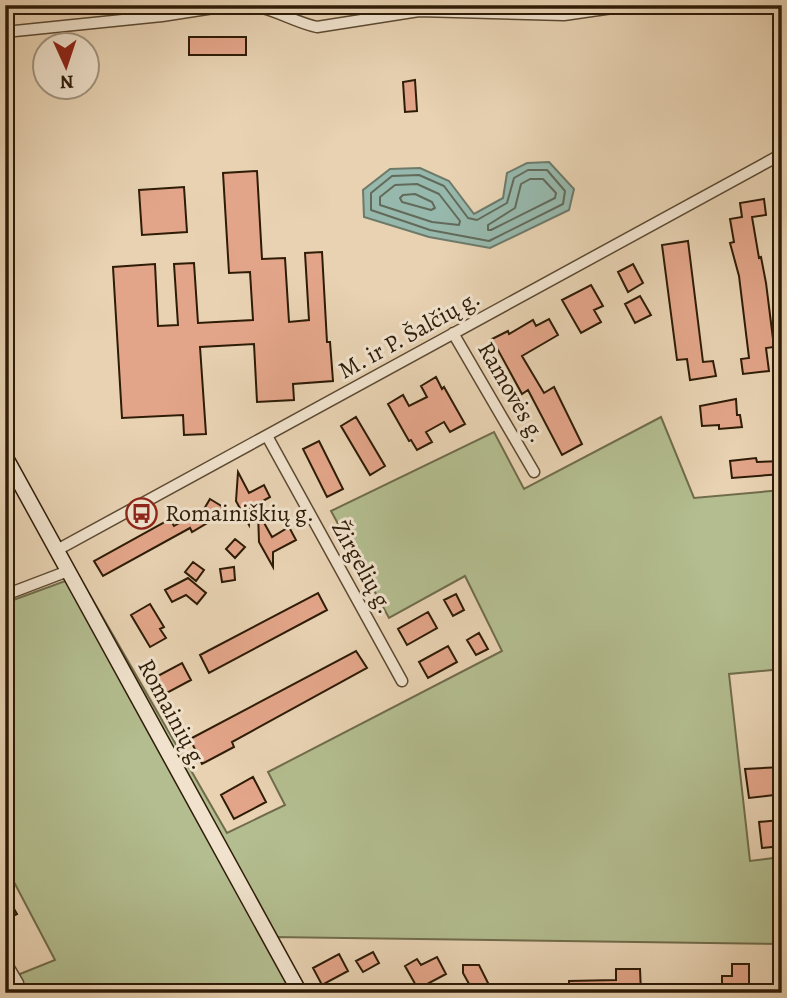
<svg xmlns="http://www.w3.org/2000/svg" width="787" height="998" font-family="Alegreya,serif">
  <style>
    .green { fill: #b3bd8f; stroke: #706c4b; stroke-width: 2 }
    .water { fill: #97b8ac; stroke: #6d7a6a; stroke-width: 2 }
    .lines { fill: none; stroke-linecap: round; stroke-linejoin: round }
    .shore { stroke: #626a5a; stroke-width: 2 }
    .building { fill: #e3a589; stroke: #2e1c07; stroke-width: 2 }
    .minor-casing { stroke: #5c4a32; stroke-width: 13 }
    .secondary-casing { stroke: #2e1c07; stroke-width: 17 }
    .minor { stroke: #f0e2cd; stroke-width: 10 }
    .secondary { stroke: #f0e2cd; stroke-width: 14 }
    .labels { text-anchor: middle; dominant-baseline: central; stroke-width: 6; stroke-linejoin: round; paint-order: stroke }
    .street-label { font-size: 24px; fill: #2e1c07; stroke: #f0e2cd }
    .poi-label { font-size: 24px; fill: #2e1c07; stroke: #f0e2cd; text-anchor: start }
  </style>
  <rect width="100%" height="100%" fill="#e8d2b2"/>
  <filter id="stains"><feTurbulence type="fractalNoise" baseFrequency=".00286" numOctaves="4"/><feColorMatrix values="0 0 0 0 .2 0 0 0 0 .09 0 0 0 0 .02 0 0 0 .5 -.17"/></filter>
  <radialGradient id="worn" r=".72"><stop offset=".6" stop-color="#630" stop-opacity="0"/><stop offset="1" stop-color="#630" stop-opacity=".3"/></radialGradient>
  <!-- green -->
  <path class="green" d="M 661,417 L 694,498 L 782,490 L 782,669 L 729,674 L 750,861 L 782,857 L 782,944 L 273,937 L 303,993 L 5,993 L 5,980 L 55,960 L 5,865 L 5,603 L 79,576 L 227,833 L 285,805 L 268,772 L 502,651 L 465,576 L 389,618 L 331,511 L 494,432 L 524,489 Z"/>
  <!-- water -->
  <path class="water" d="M 549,162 L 574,189 L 569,210 L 490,248 L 429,237 L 364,217 L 363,190 L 390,169 L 420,168 L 449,181 L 474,214 L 503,198 L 507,173 L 527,163 Z"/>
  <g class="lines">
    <!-- shore -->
    <path class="shore" d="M 528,170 L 547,170 L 565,191 L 563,204 L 489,241 L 430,230 L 371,210 L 371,193 L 392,176 L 419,175 L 444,186 L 468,218 L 477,220 L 507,203 L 514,178 Z
      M 530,179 L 543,179 L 556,193 L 555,198 L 491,230 L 488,230 L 488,225 L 515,208 L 521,184 Z
      M 417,184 L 439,194 L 460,221 L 459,225 L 432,222 L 380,205 L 380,197 L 395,185 Z
      M 403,195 L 415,194 L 432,202 L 435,208 L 431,210 L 402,202 L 400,198 Z"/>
  </g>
  <!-- building -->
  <path class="building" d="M 189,37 L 246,37 L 246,55 L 189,55 Z
    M 415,80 L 417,111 L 405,112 L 403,82 Z
    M 257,171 L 262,259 L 285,258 L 289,322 L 309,320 L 305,253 L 322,252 L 327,342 L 330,342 L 333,381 L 293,384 L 294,400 L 257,402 L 254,344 L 200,347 L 206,434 L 184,435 L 183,415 L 122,418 L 113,267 L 155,264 L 158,326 L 178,325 L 174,264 L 194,263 L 198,323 L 253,320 L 250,272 L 229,273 L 223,173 Z
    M 184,187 L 187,232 L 142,235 L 139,190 Z
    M 764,199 L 766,215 L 752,217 L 759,258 L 761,257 L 766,283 L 774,347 L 766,348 L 769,371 L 743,374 L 741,359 L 749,358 L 739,276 L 730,243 L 734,242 L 730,219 L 742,217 L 740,203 Z
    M 688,241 L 703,362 L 713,361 L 716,376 L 690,380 L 687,359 L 677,360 L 662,245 Z
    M 633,264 L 643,283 L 628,292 L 618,272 Z
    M 591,285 L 603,306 L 594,310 L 601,322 L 581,333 L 562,300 Z
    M 640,296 L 651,315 L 635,323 L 625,304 Z
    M 549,319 L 558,335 L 522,356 L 544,393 L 554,387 L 582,444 L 562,455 L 528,390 L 522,394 L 492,339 L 508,331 L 509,334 L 533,320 L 536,326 Z
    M 436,377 L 442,389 L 444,387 L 465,424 L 450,432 L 444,422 L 426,432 L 432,442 L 417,450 L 411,440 L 409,441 L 388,404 L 403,395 L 409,406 L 427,397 L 421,386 Z
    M 736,399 L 737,415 L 740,415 L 742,427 L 719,429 L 719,425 L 702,426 L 700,406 Z
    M 356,417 L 385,466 L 370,475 L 341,426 Z
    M 319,441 L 343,489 L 327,497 L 303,449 Z
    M 756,458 L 757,462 L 782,461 L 782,474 L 732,478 L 730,461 Z
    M 238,472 L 249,493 L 264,485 L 270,497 L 250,508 L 249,525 L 236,501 Z
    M 210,499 L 223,507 L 214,519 L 192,532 L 190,528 L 103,576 L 94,561 L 170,519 L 174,526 L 204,509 Z
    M 258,512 L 272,537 L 289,527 L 296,540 L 273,552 L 273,567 L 259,542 Z
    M 235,539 L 245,547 L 235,558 L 226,549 Z
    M 193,562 L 204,570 L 196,581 L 185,572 Z
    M 234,567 L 235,580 L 222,582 L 220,569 Z
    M 188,578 L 206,593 L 197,604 L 186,595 L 172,602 L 165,590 Z
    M 318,593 L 327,610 L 209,673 L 200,655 Z
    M 456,594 L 464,610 L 453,616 L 444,600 Z
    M 150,604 L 164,627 L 160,629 L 166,638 L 150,647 L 131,615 Z
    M 428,612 L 437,628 L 407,645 L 398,629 Z
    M 479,633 L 488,649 L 476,655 L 467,640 Z
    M 448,646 L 457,662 L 428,678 L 419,662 Z
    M 356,651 L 367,668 L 232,742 L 234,747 L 202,764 L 190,739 Z
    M 182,663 L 191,680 L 163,695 L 154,678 Z
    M 782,767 L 782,794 L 749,798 L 745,769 Z
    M 253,777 L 266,802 L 234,819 L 221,795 Z
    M 780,820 L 782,846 L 762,848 L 759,822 Z
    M 5,893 L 17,914 L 5,920 Z
    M 373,952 L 379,963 L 363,972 L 356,961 Z
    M 339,954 L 348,971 L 322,985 L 313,968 Z
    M 437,957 L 446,974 L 418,989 L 405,966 L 417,959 L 421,965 Z
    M 732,964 L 749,964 L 749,993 L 722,993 L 722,976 L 732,976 Z
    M 463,965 L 479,965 L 493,993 L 474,993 L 463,973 Z
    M 616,969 L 640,969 L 641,993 L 569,993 L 569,981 L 616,980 Z"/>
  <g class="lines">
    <defs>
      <path id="minor" d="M 251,5 C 275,9 294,22 317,27 L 419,11 L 564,15 L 633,5
        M 5,32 L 162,16 L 233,5
        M 453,333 L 534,472
        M 267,436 L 402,681
        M 57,550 L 782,154
        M 5,595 L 68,571
        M 5,961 L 18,983"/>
      <path id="secondary" d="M 5,456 L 300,993"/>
    </defs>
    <!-- minor casing -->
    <use href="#minor" class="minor-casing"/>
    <!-- secondary casing -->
    <use href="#secondary" class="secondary-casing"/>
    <!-- minor -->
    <use href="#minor" class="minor"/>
    <!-- secondary -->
    <use href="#secondary" class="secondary"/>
  </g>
  <!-- icons -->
  <defs>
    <symbol id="bus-ring" viewBox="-11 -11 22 22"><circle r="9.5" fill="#f0e2cd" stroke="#8f2418" stroke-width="1.5"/><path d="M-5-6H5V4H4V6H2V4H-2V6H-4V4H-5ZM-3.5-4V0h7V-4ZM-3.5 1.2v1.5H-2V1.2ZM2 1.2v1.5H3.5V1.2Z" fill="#8f2418"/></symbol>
  </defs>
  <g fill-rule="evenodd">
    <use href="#bus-ring" x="124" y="496" width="35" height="35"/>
  </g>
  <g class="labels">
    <!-- street labels -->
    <g class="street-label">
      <text transform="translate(409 334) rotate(-29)">M. ir P. Šalčių g.</text>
      <text transform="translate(512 392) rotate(60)">Ramovės g.</text>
      <text transform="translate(363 567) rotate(61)">Žirgelių g.</text>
      <text transform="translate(173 714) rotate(62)">Romainių g.</text>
    </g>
    <!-- poi labels -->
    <g class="poi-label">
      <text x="165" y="513">Romainiškių g.</text>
    </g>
  </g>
  <!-- margin -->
  <rect width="787" height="998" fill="none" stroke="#e8d2b2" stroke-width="28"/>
  <rect x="7" y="7" width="773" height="984" fill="none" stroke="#2e1c07" stroke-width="3.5"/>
  <rect x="14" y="14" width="759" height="970" fill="none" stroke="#2e1c07" stroke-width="2"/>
  <!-- north arrow -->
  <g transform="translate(66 66) rotate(177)"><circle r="33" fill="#f0e2cd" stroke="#a2937e" stroke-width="2"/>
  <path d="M0-5L12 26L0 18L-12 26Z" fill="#8f2418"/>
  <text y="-10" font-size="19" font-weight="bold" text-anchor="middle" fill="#2e1c07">N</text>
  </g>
  <rect width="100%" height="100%" filter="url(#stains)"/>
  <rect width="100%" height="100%" fill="url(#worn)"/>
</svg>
